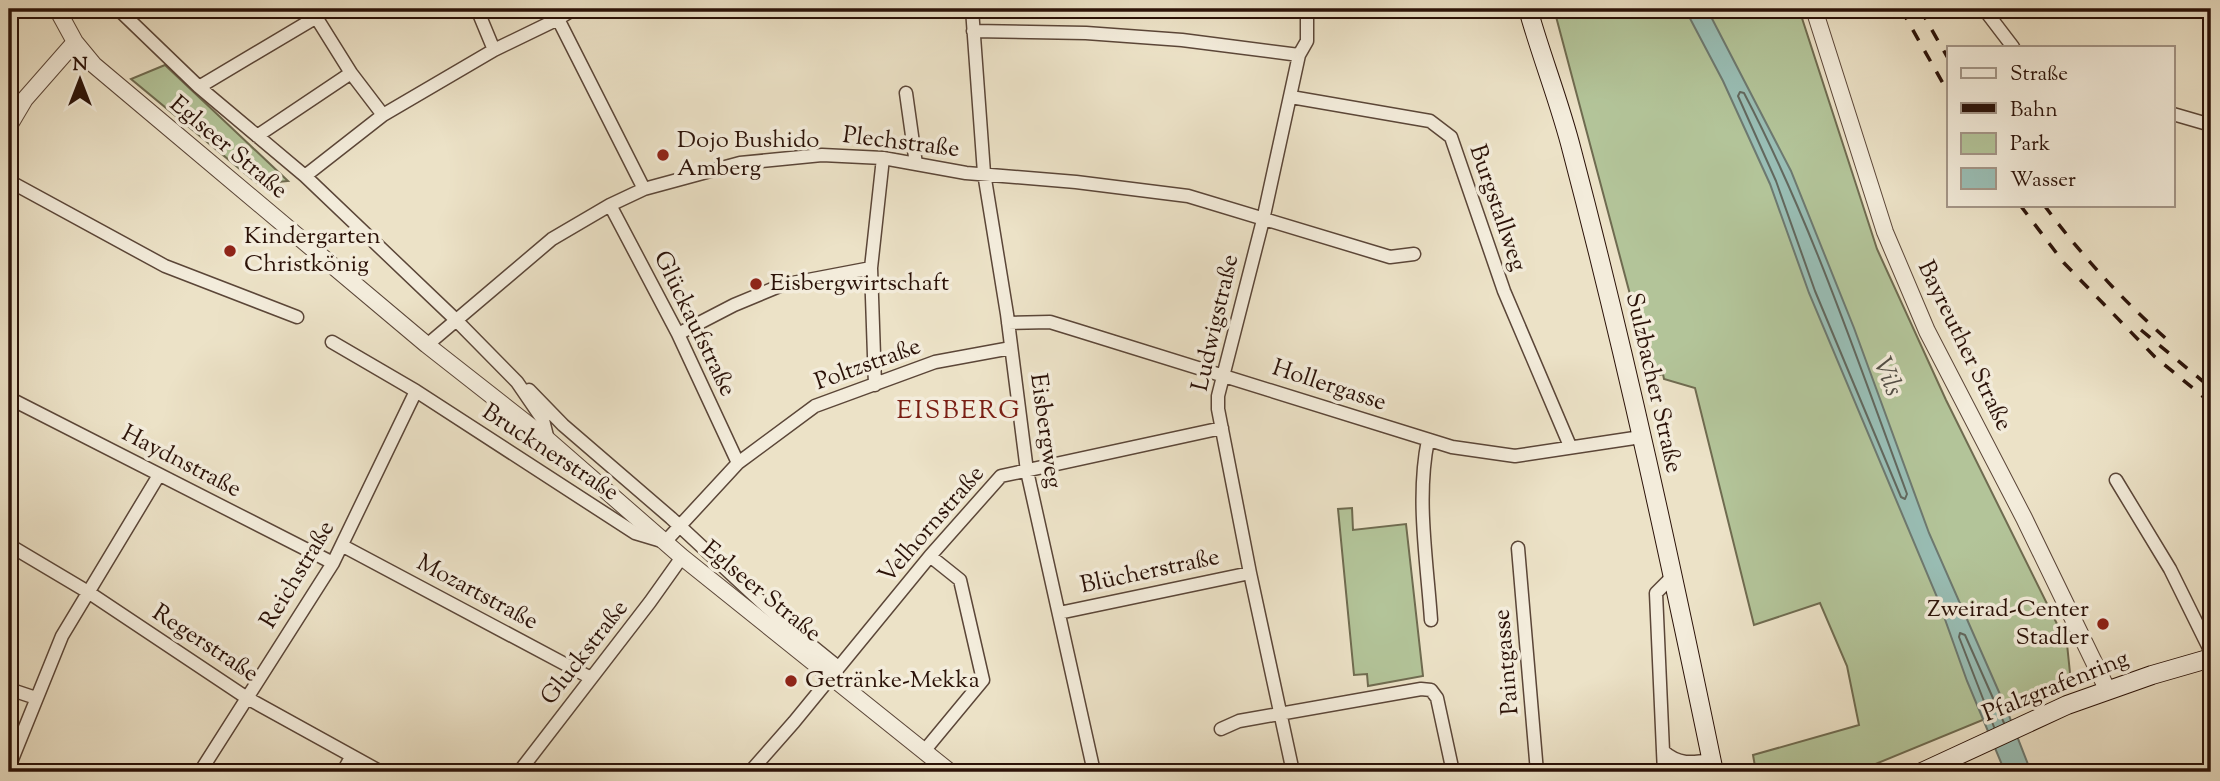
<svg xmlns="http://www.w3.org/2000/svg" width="2220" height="781" font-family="'Sorts Mill Goudy',serif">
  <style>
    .green { fill: #b3c499; stroke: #6f6b50; stroke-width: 2 }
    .water { fill: #99beb5; stroke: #6d7970; stroke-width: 2 }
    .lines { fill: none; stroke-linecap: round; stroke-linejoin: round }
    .shore { stroke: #62685e; stroke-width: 2 }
    .minor-casing { stroke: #5b4638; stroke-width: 15 }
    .tertiary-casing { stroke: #5b4638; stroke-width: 18 }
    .secondary-casing { stroke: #2b1208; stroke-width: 20 }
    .minor { stroke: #f3ecdb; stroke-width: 12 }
    .tertiary { stroke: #f3ecdb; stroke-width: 16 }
    .secondary { stroke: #f3ecdb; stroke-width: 18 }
    .rail { stroke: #2b1208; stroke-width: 3.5; stroke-dasharray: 12 12; stroke-linecap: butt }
    .poi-dot { fill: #8f2418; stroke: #f3ecdb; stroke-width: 2.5 }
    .labels { text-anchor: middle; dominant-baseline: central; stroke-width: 7; stroke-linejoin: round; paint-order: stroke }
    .poi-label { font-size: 24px; fill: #2b1208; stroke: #f3ecdb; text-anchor: start }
    .street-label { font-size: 24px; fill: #2b1208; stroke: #f3ecdb }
    .water-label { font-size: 26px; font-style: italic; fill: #524e45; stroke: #f3ecdb }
    .neighbourhood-label { font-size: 26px; letter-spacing: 2px; fill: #7a1f14; stroke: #f3ecdb }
  </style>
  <rect width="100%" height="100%" fill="#ece2c7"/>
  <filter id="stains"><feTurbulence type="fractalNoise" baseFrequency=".00286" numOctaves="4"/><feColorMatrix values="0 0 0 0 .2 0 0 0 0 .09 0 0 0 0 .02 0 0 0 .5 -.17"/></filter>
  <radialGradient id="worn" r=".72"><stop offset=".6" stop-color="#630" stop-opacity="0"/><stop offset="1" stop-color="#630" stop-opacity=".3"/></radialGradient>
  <!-- green -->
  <path class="green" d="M 1554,9 L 1799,9 L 1877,249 L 1946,400 L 2067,644 L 2070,673 L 2058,689 L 1856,772 L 1756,772 L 1753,755 L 1859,725 L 1847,666 L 1820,603 L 1754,625 L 1695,388 L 1664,379 L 1663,374 L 1652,377 Z
    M 165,65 L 288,181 L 258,184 L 131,79 Z
    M 1352,508 L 1353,530 L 1406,524 L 1423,676 L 1368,686 L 1367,674 L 1354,675 L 1338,509 Z"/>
  <!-- water -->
  <path class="water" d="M 1685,9 L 1707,9 L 1791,171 L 1854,328 L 1929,533 L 2006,708 L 2031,772 L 2005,772 L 1967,681 L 1937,597 L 1809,293 L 1770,184 L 1723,81 Z"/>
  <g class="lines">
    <!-- shore -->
    <path class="shore" d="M 1740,92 L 1744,93 C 1811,221 1857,359 1907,494 L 1905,499 L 1901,497 L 1815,291 L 1776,181 L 1738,96 Z
      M 1994,727 L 1959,637 L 1960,633 L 1965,635 L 2004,723"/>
    <defs>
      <path id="minor" d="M 118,9 L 199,87 L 305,176 L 455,319 L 517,382 L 543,420 L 548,440
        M 311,9 L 351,73 L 383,115
        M 477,9 L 494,50
        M 972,9 L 984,173 L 1007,314 L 1027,471 L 1094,772
        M 1984,9 L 2013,47
        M 558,19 L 644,189
        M 973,31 L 1086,33 L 1182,40 L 1299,55
        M 199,87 L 315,18
        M 906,93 L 916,164
        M 1291,97 L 1430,121 L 1451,137 L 1504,291 L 1570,446
        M 2173,114 L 2211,125
        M 257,136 L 351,73
        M 305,176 L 383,115 L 494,50 L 558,19 L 574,9
        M 9,181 L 165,266 L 297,317
        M 610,205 L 678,334 L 738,463
        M 1008,323 L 1050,322 L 1076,330 L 1452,447 L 1515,456 L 1641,437
        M 678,334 L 734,305 L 782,285 L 871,268
        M 332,342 L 416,391 L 635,533 L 665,542 L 738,463 L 815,406 L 935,362 L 1011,348
        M 427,345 L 552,239 L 610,205 L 644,189 L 740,163 L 822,155 L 883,158 L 966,173 L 1076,182 L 1188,196 L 1390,257 L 1414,254
        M 875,385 L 871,268 L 883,158
        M 529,390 L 563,425 L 671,518 L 785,624 L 838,667
        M 9,398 L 333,563
        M 1428,440 C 1416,498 1427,561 1431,620
        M 2116,480 L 2170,569 L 2211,652
        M 9,545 L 88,592 L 247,698 L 381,772
        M 343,546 L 591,678
        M 1518,548 L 1537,772
        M 1672,577 L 1656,593 L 1663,751 C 1678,765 1692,763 1712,760
        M 1059,613 L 1250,573
        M 9,689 L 36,698
        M 1221,729 L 1239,721 L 1421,689 L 1431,690 L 1437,698 L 1453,772
        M 925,750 L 983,680 L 960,580 L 930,556
        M 1663,751 L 1664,772
        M 9,767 L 62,636 L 159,475
        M 200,772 L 333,563 L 416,391
        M 343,772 L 351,757
        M 519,772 L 650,602 L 682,557
        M 750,772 L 794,722 L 930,556 L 1001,476 L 1222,428
        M 1293,772 L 1250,573 L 1218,409 L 1218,396 L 1263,220 L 1299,55 L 1307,41 L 1307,9"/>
      <path id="tertiary" d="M 57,9 L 75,42 L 94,65 L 427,345 L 548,440 L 682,557 L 950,772
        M 1814,9 L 1885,232 L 1927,331 L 2024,518 L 2107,689
        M 9,126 L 25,99 L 75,42"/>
      <path id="secondary" d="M 1528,9 C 1541,56 1560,103 1572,151 C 1626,356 1671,564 1714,772
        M 1922,772 L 2067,705 L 2152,675 L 2211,658"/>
    </defs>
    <!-- minor casing -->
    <use href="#minor" class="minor-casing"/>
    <!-- tertiary casing -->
    <use href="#tertiary" class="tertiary-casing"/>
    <!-- secondary casing -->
    <use href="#secondary" class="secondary-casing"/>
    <!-- minor -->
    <use href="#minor" class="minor"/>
    <!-- tertiary -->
    <use href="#tertiary" class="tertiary"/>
    <!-- secondary -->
    <use href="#secondary" class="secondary"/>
    <!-- rail -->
    <path class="rail" d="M 1901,9 L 1949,94
      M 1920,9 L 1949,60
      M 2020,205 L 2064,263 L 2155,357 L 2211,403
      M 2044,205 C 2081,255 2124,302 2171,343
      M 2141,330 L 2211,388"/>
  </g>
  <!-- markers -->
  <g class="poi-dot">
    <circle cx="663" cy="155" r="7"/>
    <circle cx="230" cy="251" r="7"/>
    <circle cx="756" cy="284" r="7"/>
    <circle cx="2103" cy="624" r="7"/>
    <circle cx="791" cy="681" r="7"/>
  </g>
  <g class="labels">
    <!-- poi labels -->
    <g class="poi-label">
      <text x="677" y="141">Dojo Bushido<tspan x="677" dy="28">Amberg</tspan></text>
      <text x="244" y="237">Kindergarten<tspan x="244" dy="28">Christkönig</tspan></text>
      <text x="770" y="284">Eisbergwirtschaft</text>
      <text x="2089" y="610" text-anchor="end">Zweirad-Center<tspan x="2089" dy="28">Stadler</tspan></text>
      <text x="805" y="681">Getränke-Mekka</text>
    </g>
    <!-- street labels -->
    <g class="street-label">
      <text transform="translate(901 143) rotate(7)">Plechstraße</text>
      <text transform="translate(228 148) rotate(40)">Eglseer Straße</text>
      <text transform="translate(1497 208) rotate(71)">Burgstallweg</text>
      <text transform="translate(1216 323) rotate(-77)">Ludwigstraße</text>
      <text transform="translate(694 324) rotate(64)">Glückaufstraße</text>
      <text transform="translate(1964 346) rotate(64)">Bayreuther Straße</text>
      <text transform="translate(868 365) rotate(-20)">Poltzstraße</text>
      <text transform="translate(1653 383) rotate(77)">Sulzbacher Straße</text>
      <text transform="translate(1329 386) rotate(18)">Hollergasse</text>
      <text transform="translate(1045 431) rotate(82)">Eisbergweg</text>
      <text transform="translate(550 453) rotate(33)">Brucknerstraße</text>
      <text transform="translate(181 462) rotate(27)">Haydnstraße</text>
      <text transform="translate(932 525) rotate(-49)">Velhornstraße</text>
      <text transform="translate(1150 572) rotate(-12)">Blücherstraße</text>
      <text transform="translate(298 575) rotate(-59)">Reichstraße</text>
      <text transform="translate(761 592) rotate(39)">Eglseer Straße</text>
      <text transform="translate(477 593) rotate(28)">Mozartstraße</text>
      <text transform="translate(205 644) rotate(33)">Regerstraße</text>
      <text transform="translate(585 653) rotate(-52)">Gluckstraße</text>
      <text transform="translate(1507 662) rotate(-95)">Paintgasse</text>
      <text transform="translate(2056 687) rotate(-22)">Pfalzgrafenring</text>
    </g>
    <!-- water labels -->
    <g class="water-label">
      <text transform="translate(1887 377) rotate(68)">Vils</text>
    </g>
    <!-- neighbourhood labels -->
    <g class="neighbourhood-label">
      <text x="959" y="411">EISBERG</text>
    </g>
  </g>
  <!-- margin -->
  <rect width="2220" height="781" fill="none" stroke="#ece2c7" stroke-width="35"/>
  <rect x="10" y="10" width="2199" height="760" fill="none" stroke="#2b1208" stroke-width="3.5"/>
  <rect x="18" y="18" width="2185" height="746" fill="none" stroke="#2b1208" stroke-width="2"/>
  <!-- legend -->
  <rect x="1947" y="46" width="228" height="161" fill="#f3ecdb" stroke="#a39587" stroke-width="2"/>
  <rect x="1961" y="68" width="35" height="10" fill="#f3ecdb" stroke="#a39587" stroke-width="2"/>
  <text x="2010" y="80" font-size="21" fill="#2b1208">Straße</text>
  <rect x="1961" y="103" width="35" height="10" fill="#2b1208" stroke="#a39587" stroke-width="2"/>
  <text x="2010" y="116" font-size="21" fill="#2b1208">Bahn</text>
  <rect x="1961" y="133" width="35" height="21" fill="#b3c499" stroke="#a39587" stroke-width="2"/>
  <text x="2010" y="150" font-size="21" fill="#2b1208">Park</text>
  <rect x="1961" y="168" width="35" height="21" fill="#99beb5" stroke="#a39587" stroke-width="2"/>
  <text x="2010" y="186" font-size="21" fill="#2b1208">Wasser</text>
  <!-- north arrow -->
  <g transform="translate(80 80)" stroke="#f3ecdb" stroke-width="5" paint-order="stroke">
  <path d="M0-5L12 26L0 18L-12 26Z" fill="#2b1208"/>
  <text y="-10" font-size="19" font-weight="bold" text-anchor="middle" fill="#2b1208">N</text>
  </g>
  <rect width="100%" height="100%" filter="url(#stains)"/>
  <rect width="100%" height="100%" fill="url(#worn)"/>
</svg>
